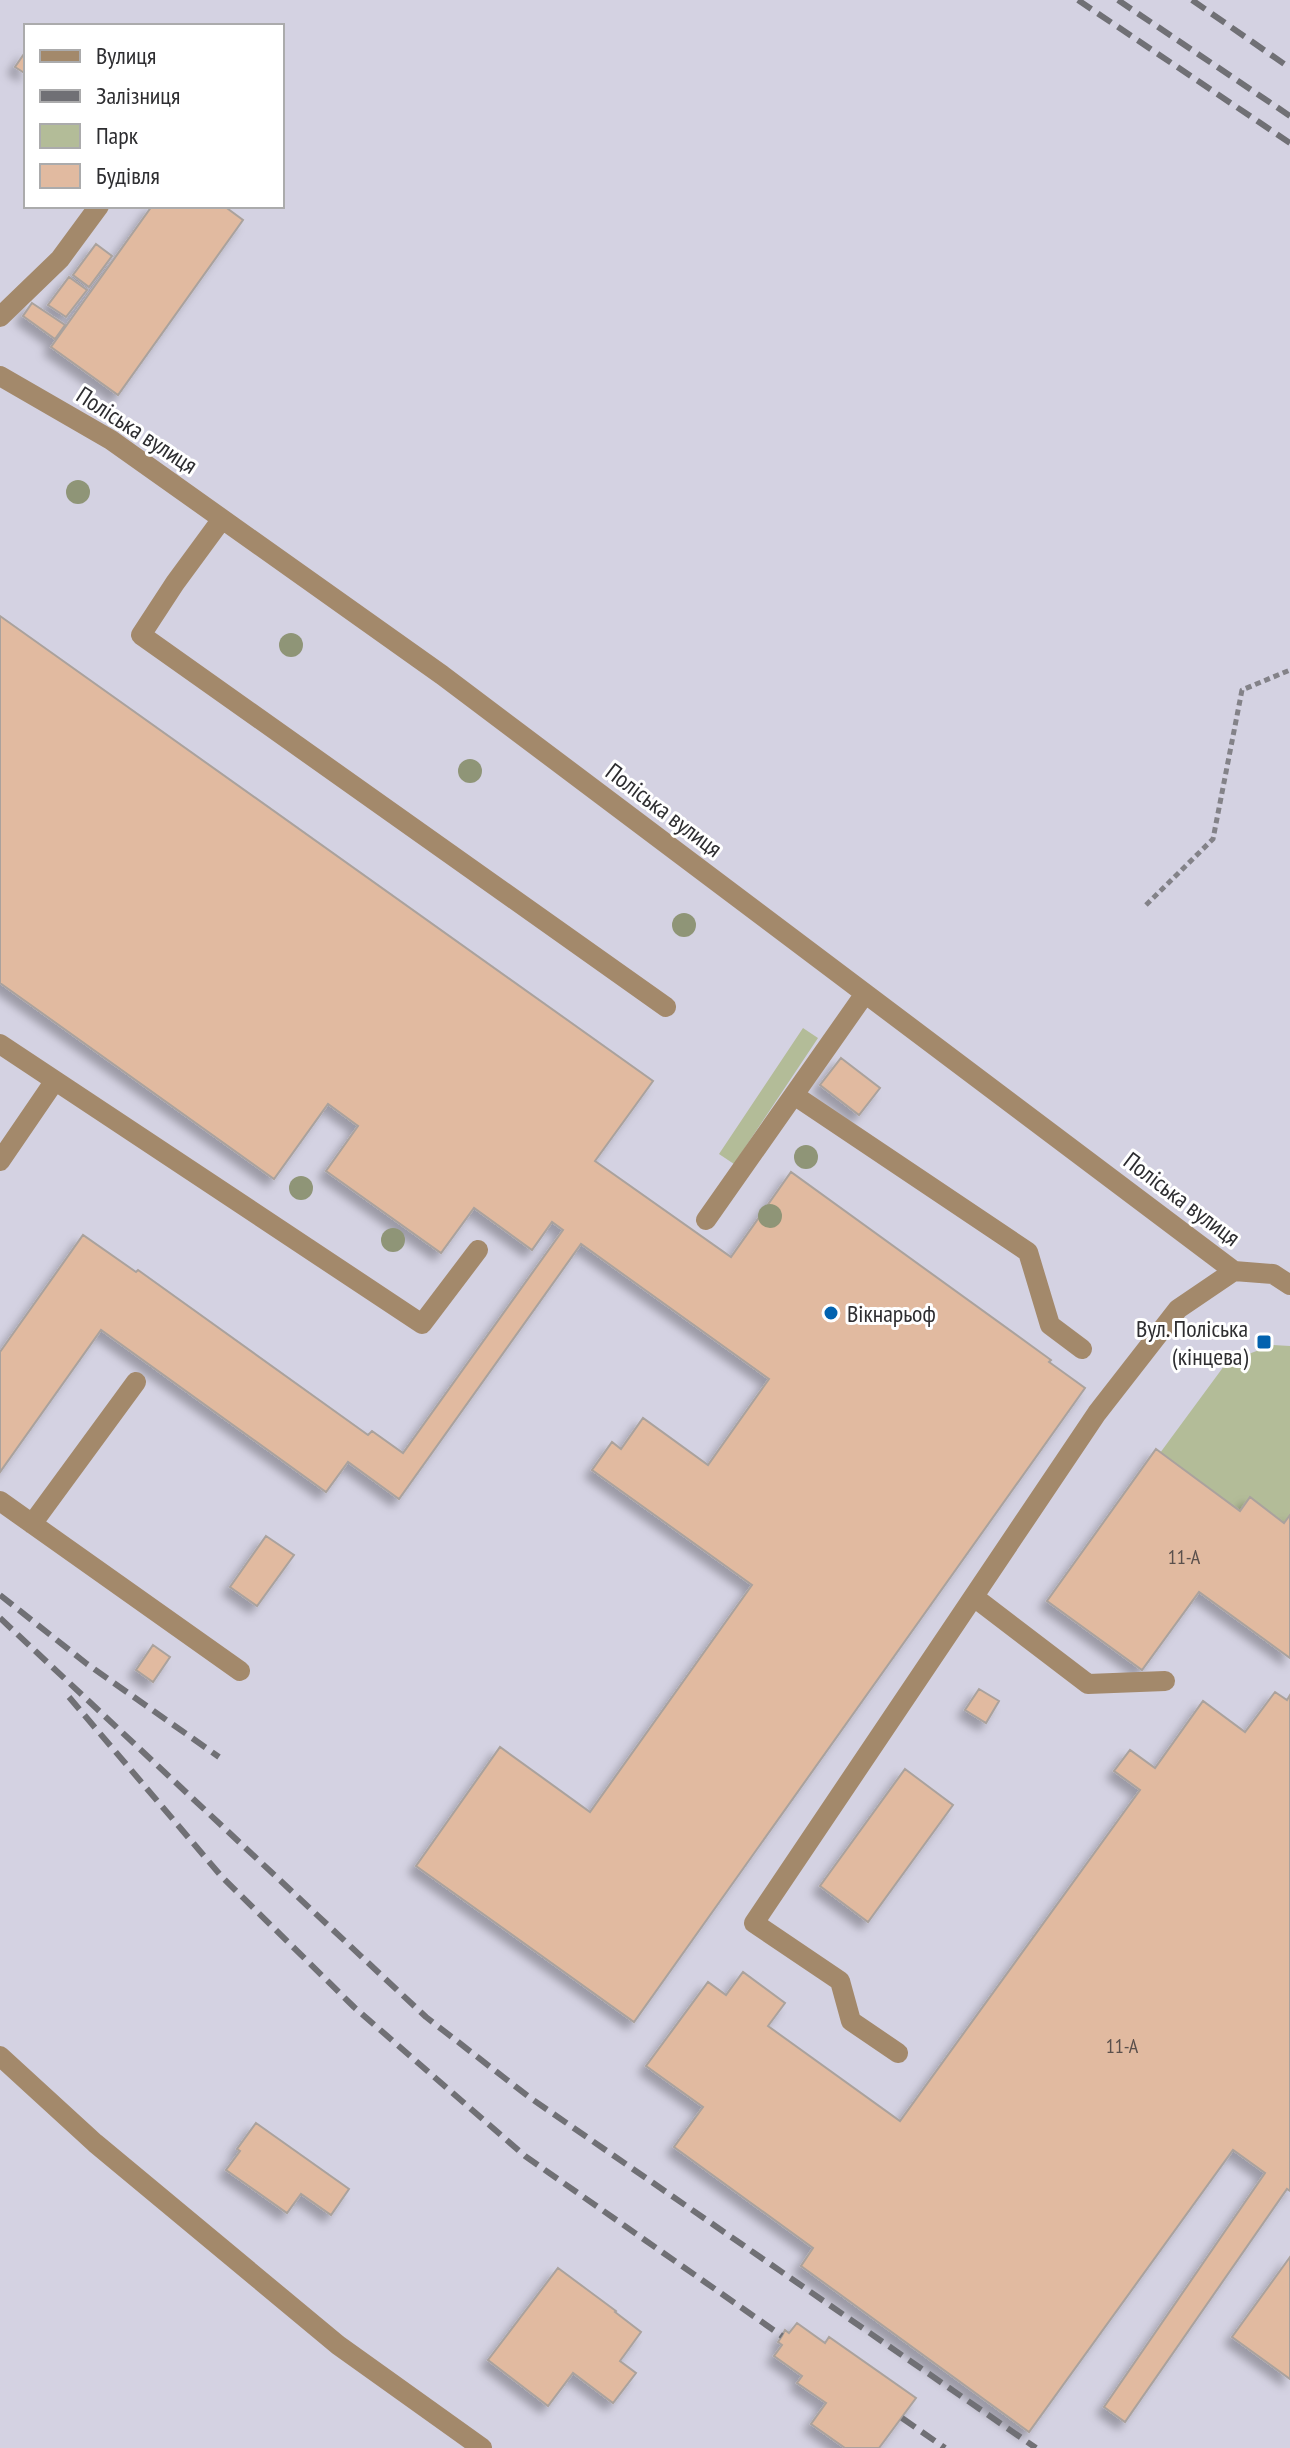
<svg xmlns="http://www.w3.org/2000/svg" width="1290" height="2448" font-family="'PT Sans Narrow',sans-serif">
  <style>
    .built { fill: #d4d2e2; fill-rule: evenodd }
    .green { fill: #b3bc98 }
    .building { fill: #e1baa0; stroke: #aaa29d; stroke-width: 2; filter: url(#shadow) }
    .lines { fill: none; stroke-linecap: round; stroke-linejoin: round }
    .path { stroke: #838288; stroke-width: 5; stroke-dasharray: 6 4; stroke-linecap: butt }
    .minor { stroke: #a3896b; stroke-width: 20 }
    .rail { stroke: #707075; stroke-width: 6; stroke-dasharray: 16 8; stroke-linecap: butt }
    .tree { fill: #8f9577 }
    .poi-dot { fill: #0262af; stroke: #fff; stroke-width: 3 }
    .labels { text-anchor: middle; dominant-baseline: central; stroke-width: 6; stroke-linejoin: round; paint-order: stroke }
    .number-label { font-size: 20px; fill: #5a504c }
    .street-label { font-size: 24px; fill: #2d2d30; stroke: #fff }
    .poi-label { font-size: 24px; fill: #2d2d30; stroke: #fff; text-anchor: start }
  </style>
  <defs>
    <filter id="shadow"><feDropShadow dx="-7" dy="7" stdDeviation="4" flood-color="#0004"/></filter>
  </defs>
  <rect width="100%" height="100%" fill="#dfdee7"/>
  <!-- built -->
  <path class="built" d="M 0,0 L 1290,0 L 1290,2448 L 0,2448 ZM 26,26 L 282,26 L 282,206 L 26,206 Z"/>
  <!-- green -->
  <path class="green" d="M 803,1028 L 818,1038 L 734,1164 L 719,1154 Z
    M 1273,1345 L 1290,1346 L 1290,1515 L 1284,1523 L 1250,1498 L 1240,1511 L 1160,1453 L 1227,1362 Z"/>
  <!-- building -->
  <path class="building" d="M 26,51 L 26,74 L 15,67 Z
    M 152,206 L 224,206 L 243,220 L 118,395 L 51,347 Z
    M 96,244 L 112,256 L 89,287 L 73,275 Z
    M 69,277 L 87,290 L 66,317 L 48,305 Z
    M 32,303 L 65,325 L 55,339 L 23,316 Z
    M 0,616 L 653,1081 L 595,1161 L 731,1257 L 791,1172 L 1051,1360 L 1049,1362 L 1085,1388 L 634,2022 L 416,1866 L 500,1747 L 590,1812 L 752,1585 L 592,1470 L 612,1442 L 621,1449 L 643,1418 L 708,1465 L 769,1379 L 581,1244 L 399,1499 L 348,1462 L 326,1492 L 101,1330 L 0,1472 L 0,1352 L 83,1235 L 136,1272 L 138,1270 L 368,1435 L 372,1431 L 403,1453 L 563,1230 L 552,1222 L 532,1250 L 474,1208 L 441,1253 L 326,1171 L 358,1126 L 328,1104 L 274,1179 L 0,983 Z
    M 841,1058 L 880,1088 L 859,1115 L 820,1085 Z
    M 1156,1449 L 1240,1511 L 1250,1497 L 1284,1523 L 1290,1515 L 1290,1658 L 1199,1592 L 1142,1670 L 1047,1601 Z
    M 266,1536 L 294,1555 L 257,1606 L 230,1587 Z
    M 153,1645 L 170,1657 L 153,1682 L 136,1670 Z
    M 979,1689 L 999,1701 L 986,1723 L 965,1710 Z
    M 1275,1692 L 1287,1700 L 1290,1695 L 1290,2191 L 1287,2189 L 1125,2422 L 1104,2407 L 1265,2173 L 1233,2150 L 1029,2432 L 801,2266 L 813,2248 L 674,2147 L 703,2107 L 646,2066 L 708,1982 L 726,1995 L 743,1972 L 785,2003 L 768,2026 L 900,2121 L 1140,1790 L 1114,1771 L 1130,1750 L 1155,1768 L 1203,1701 L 1245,1732 Z
    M 905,1769 L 953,1805 L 868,1922 L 820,1886 Z
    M 256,2123 L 349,2189 L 331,2215 L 301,2194 L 287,2213 L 226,2170 L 240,2151 L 237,2149 Z
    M 1290,2257 L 1290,2379 L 1232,2337 Z
    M 558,2268 L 616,2311 L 615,2312 L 641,2332 L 620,2361 L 636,2373 L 613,2403 L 573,2373 L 548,2406 L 488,2360 Z
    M 797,2323 L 825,2343 L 829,2337 L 916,2398 L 879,2448 L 845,2448 L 811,2424 L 826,2403 L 797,2383 L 802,2376 L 774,2356 L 782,2345 L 778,2342 L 782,2336 L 785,2330 L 789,2333 Z"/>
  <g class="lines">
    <!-- path -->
    <path class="path" d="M 1146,905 L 1213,839 L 1242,690 L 1290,670"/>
    <!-- minor -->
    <path class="minor" d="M 0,317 L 60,259 L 99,206
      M 0,376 L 111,440 L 442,675 L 1234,1271 L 1273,1274 L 1290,1285
      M 222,519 L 175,583 L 141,635 L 666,1007
      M 0,1044 L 422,1324 L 478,1250
      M 794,1095 L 1028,1252 L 1050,1325 L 1082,1349
      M 0,1161 L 54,1082
      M 706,1220 L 864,995
      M 0,1501 L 240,1671
      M 32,1524 L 136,1382
      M 974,1597 L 1088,1684 L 1165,1681
      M 898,2053 L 851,2021 L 840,1981 L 754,1923 L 1097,1413 L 1178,1309 L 1234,1271
      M 0,2056 L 95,2143 L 338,2345 L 482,2448"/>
    <!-- rail -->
    <path class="rail" d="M 1078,0 L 1290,143
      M 1118,0 L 1290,116
      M 1192,0 L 1290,68
      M 0,1595 L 87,1664 L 219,1757
      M 0,1618 L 426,2017 L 529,2097 L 1036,2448
      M 69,1697 L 222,1877 L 354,2007 L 525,2156 L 782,2336
      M 902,2418 L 945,2448"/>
  </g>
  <!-- trees -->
  <g class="tree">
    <circle cx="78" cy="492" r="12"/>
    <circle cx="291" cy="645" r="12"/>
    <circle cx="470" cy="771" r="12"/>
    <circle cx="684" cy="925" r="12"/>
    <circle cx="806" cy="1157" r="12"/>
    <circle cx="301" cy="1188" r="12"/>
    <circle cx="770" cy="1216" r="12"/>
    <circle cx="393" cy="1240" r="12"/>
  </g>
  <!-- markers -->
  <g class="poi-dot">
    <circle cx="831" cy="1313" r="8"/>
    <rect x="1256" y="1334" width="16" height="16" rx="4"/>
  </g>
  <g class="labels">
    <!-- number labels -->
    <g class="number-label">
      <text x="1184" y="1557">11-А</text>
      <text x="1122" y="2046">11-А</text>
    </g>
    <!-- street labels -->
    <g class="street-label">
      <text transform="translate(137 430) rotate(33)">Поліська вулиця</text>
      <text transform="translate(664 810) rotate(37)">Поліська вулиця</text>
      <text transform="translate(1182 1199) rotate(37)">Поліська вулиця</text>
    </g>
    <!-- poi labels -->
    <g class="poi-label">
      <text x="847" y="1313">Вікнарьоф</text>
      <text x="1248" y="1328" text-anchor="end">Вул. Поліська<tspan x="1248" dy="28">(кінцева)</tspan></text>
    </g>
  </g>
  <!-- legend -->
  <rect x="24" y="24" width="260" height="184" fill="#ffffff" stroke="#ababac" stroke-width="2"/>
  <rect x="40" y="50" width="40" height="12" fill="#a3896b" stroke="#ababac" stroke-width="2"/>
  <text x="96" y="64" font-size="24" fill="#2d2d30">Вулиця</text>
  <rect x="40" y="90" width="40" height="12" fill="#707075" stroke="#ababac" stroke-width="2"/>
  <text x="96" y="104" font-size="24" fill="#2d2d30">Залізниця</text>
  <rect x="40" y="124" width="40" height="24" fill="#b3bc98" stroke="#ababac" stroke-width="2"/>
  <text x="96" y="144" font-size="24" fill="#2d2d30">Парк</text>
  <rect x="40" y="164" width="40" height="24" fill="#e1baa0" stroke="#ababac" stroke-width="2"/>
  <text x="96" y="184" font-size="24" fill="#2d2d30">Будівля</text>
</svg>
